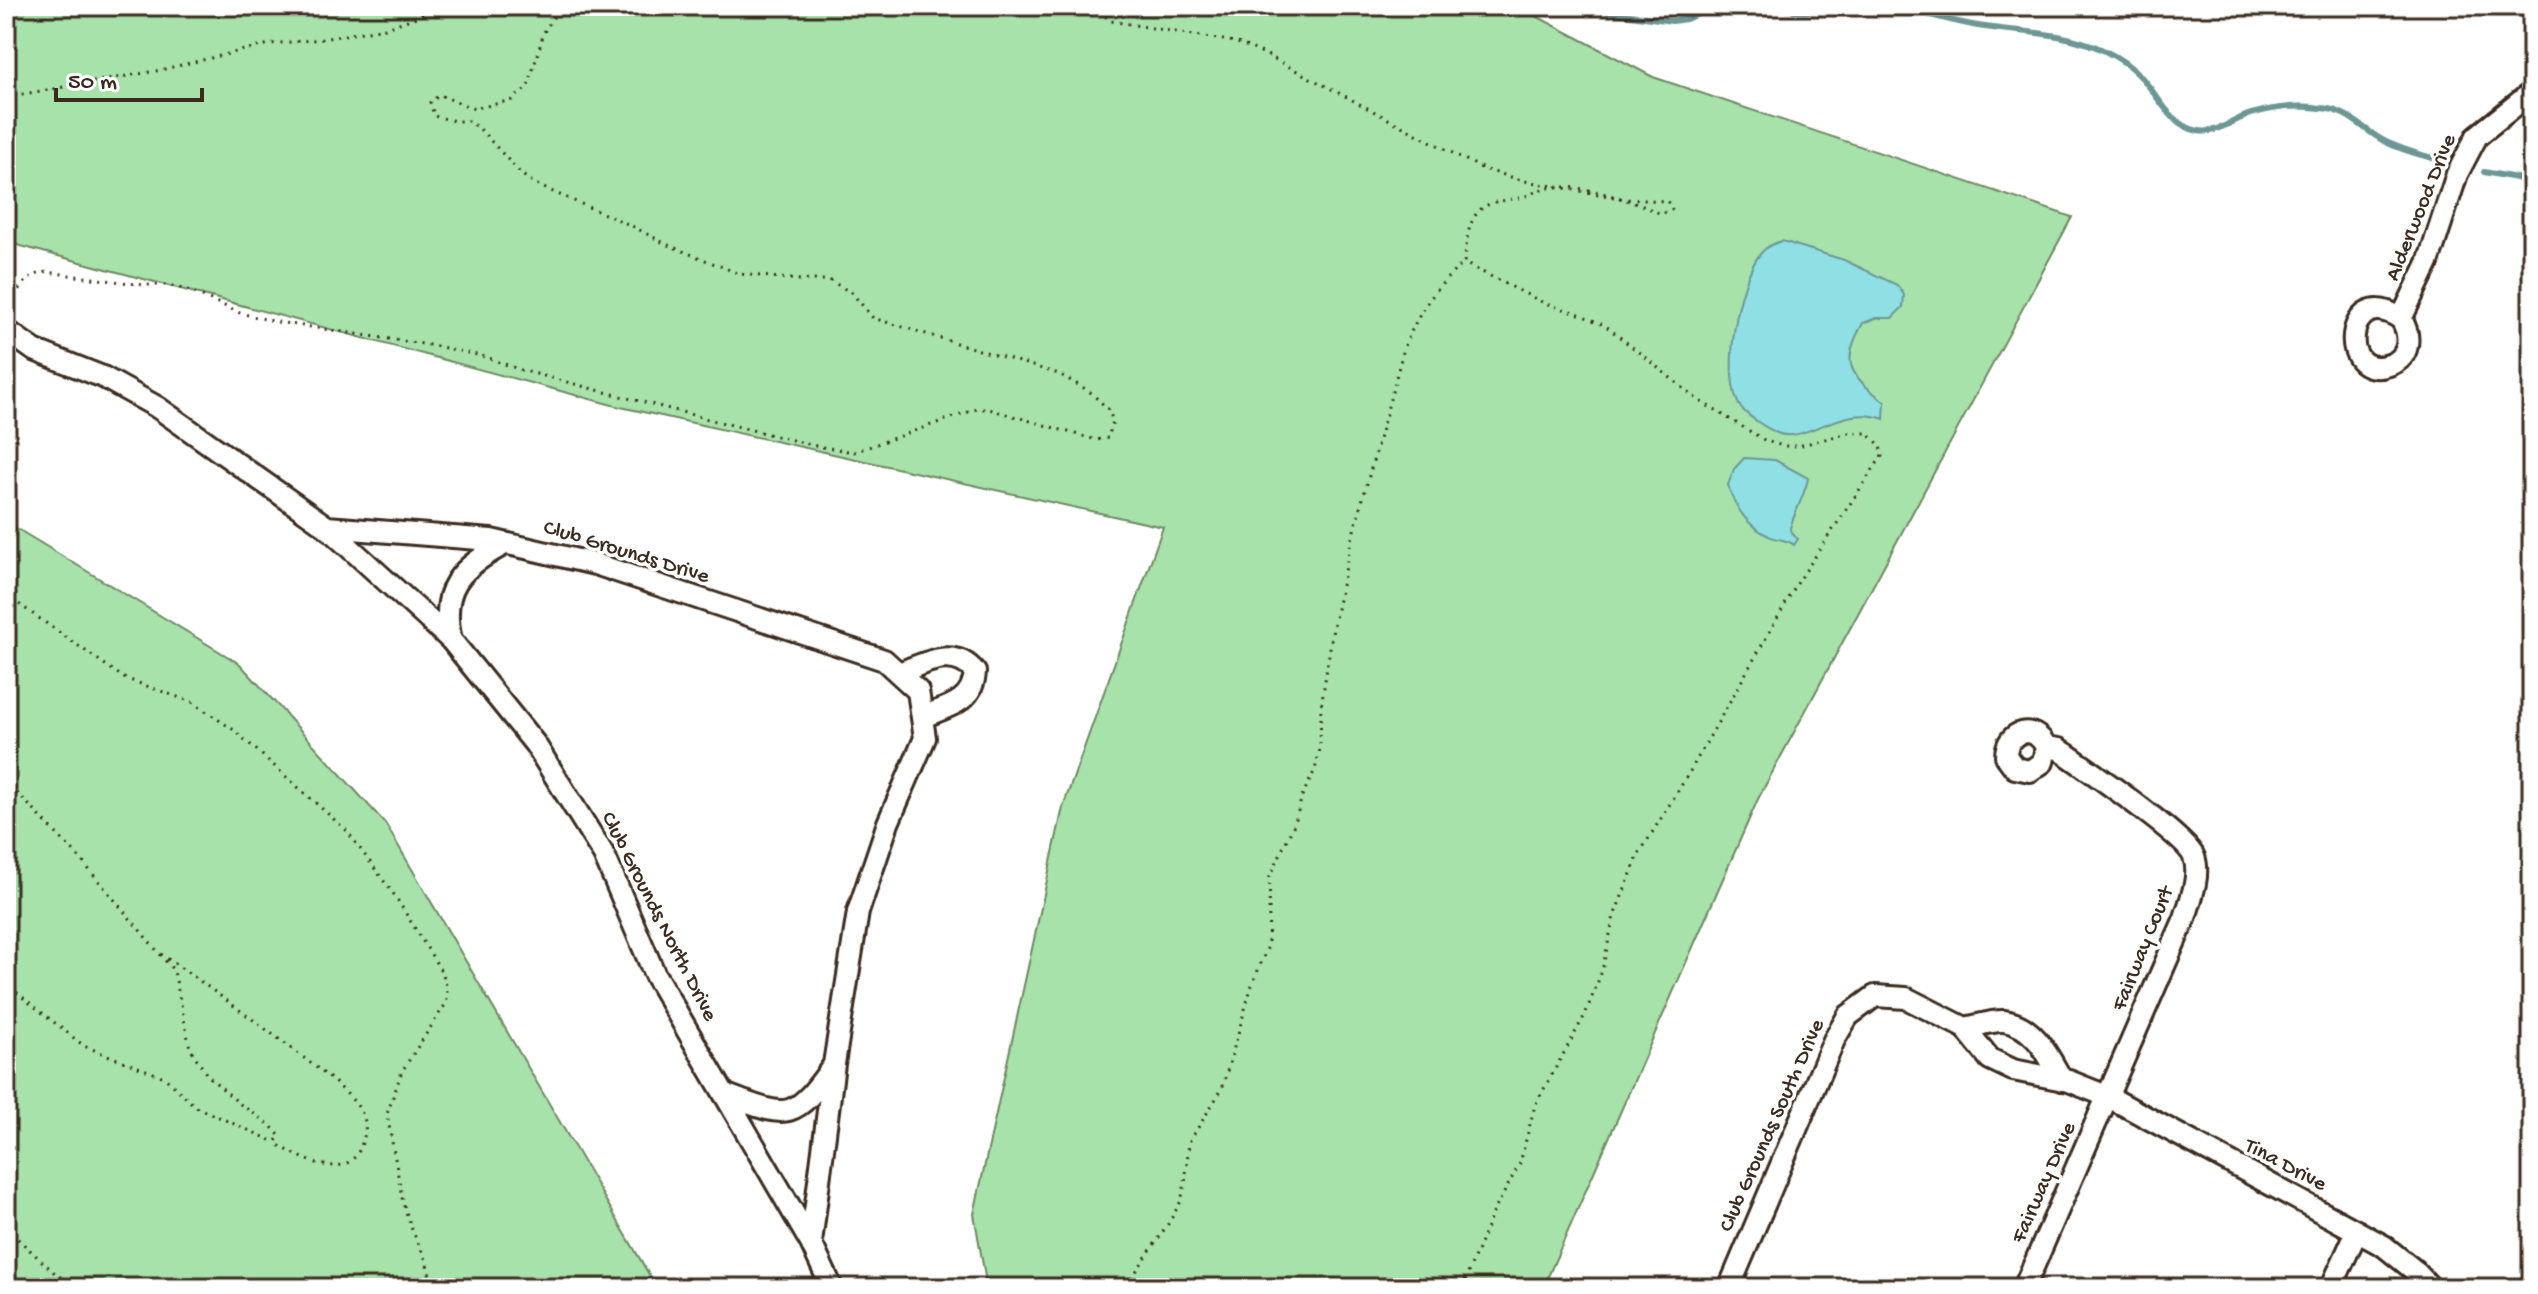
<svg xmlns="http://www.w3.org/2000/svg" width="2538" height="1294" font-family="'Gochi Hand',sans-serif">
  <style>
    .green { fill: #a6e2a9; stroke: #708664; stroke-width: 2 }
    .water { fill: #8ee0e5; stroke: #6d9795; stroke-width: 2 }
    .lines { fill: none; stroke-linecap: round; stroke-linejoin: round }
    .stream { stroke: #6d9795; stroke-width: 6 }
    .minor-casing { stroke: #3b2a1e; stroke-width: 26 }
    .path { stroke: #3b2a1e; stroke-width: 3; stroke-dasharray: 2 6; stroke-linecap: butt }
    .minor { stroke: #fff; stroke-width: 20 }
    .labels { text-anchor: middle; dominant-baseline: central; stroke-width: 7; stroke-linejoin: round; paint-order: stroke }
    .street-label { font-size: 22px; fill: #3b2a1e; stroke: #fff }
  </style>
  <rect width="100%" height="100%" fill="#fff"/>
  <filter id="ink" filterUnits="userSpaceOnUse"><feTurbulence type="fractalNoise" baseFrequency=".0125" numOctaves="2"/><feDisplacementMap in="SourceGraphic" scale="16" xChannelSelector="R" yChannelSelector="G"/><feConvolveMatrix kernelMatrix="1 2 1 2 8 2 1 2 1" color-interpolation-filters="sRGB"/></filter>
  <g filter="url(#ink)">
    <!-- green -->
    <path class="green" d="M 6,6 L 1517,6 L 1653,77 L 2072,217 L 1758,799 L 1543,1288 L 987,1288 L 974,1214 L 1063,807 L 1163,527 L 616,406 L 6,242 Z
      M 6,522 L 240,664 L 385,823 L 657,1288 L 6,1288 Z"/>
    <!-- water -->
    <path class="water" d="M 1782,241 L 1844,260 L 1897,285 L 1904,295 L 1903,307 L 1892,318 L 1876,318 L 1863,323 C 1839,366 1851,375 1885,402 L 1884,419 C 1842,403 1804,445 1777,433 C 1766,428 1749,417 1741,408 C 1720,379 1738,279 1761,253 C 1766,247 1774,243 1782,241 Z
      M 1744,458 L 1775,460 L 1808,478 C 1807,490 1789,525 1790,529 C 1790,533 1794,536 1798,539 L 1794,545 C 1786,538 1778,541 1769,536 C 1747,526 1735,508 1728,485 L 1734,469 Z"/>
    <g class="lines">
      <!-- stream -->
      <path class="stream" d="M 1568,6 L 1672,21 L 1686,19 L 1717,6
        M 1772,6 C 1795,12 1811,14 1834,6
        M 1896,6 C 1926,13 1954,23 1985,27 C 2026,33 2065,32 2103,50 C 2118,57 2131,66 2142,78 C 2160,98 2170,125 2198,131 C 2217,135 2236,117 2255,113 C 2275,107 2300,105 2321,108 C 2349,110 2362,129 2384,141 C 2401,150 2418,154 2436,159
        M 2484,172 L 2532,181"/>
      <defs>
        <path id="minor" d="M 2401,319 C 2411,335 2411,358 2389,365 C 2336,383 2345,280 2401,319 L 2428,263 L 2457,174 L 2477,136 L 2532,92
          M 6,330 L 34,350 L 103,377 L 157,407 L 327,527 L 451,640 L 535,744 L 604,855 L 655,975 L 811,1243 L 832,1288
          M 327,527 L 491,540 L 595,564 L 884,660 L 918,691 L 925,738 L 888,823 L 858,912 L 834,1064 L 811,1243
          M 451,640 C 439,588 461,567 505,544
          M 899,673 C 925,663 954,646 975,672 C 973,703 947,707 922,717
          M 1965,1028 C 1977,1026 1993,1020 2004,1021 C 2035,1025 2049,1057 2062,1080
          M 724,1094 C 788,1118 792,1123 833,1066
          M 1729,1288 L 1834,1040 L 1848,1016 L 1875,996 L 1906,998 L 1965,1028 L 1990,1059 L 2013,1070 L 2069,1081 L 2109,1097 L 2384,1246 L 2414,1270 L 2431,1288
          M 2024,1288 L 2185,918 C 2190,901 2201,876 2194,857 C 2187,837 2083,766 2059,749 L 2046,747 C 2035,723 2006,730 2006,756 L 2015,768 L 2030,771 L 2043,762 L 2046,747
          M 2331,1288 L 2357,1231"/>
      </defs>
      <!-- minor casing -->
      <use href="#minor" class="minor-casing"/>
      <!-- path -->
      <path class="path" d="M 1093,6 L 1111,21 L 1235,42 L 1263,53 L 1483,169 L 1525,181 L 1625,199 L 1667,201 L 1672,209 L 1661,214 C 1634,201 1578,182 1548,188 C 1538,189 1530,196 1519,198 C 1506,201 1489,200 1479,211 C 1466,224 1467,246 1464,263 C 1436,285 1417,315 1404,348 L 1352,538 L 1333,628 L 1321,707 L 1320,749 L 1315,770 L 1302,796 L 1295,822 L 1270,877 L 1268,946 L 1252,985 L 1222,1089 L 1189,1142 L 1185,1184 L 1181,1201 L 1170,1221 L 1125,1288
        M 6,97 L 156,71 L 270,44 L 322,39 L 385,28 L 447,6
        M 6,298 L 12,297 C 24,284 28,275 47,272 L 144,285 L 169,285 L 191,291 L 240,313 L 277,322 L 436,346 L 486,357 L 521,370 L 708,419 L 816,446 L 854,452 L 977,409 L 989,409 L 1096,440 L 1108,438 L 1113,421 L 1108,409 L 1089,391 L 1059,374 L 873,318 L 852,293 L 829,280 L 800,280 L 740,274 L 668,245 L 628,224 L 539,186 L 522,175 L 480,129 L 468,121 L 455,121 L 434,116 L 430,102 L 440,95 L 474,109 L 512,100 L 528,87 L 544,32 L 560,6
        M 6,595 L 124,678 L 192,702 L 234,730 L 347,831 L 395,896 L 443,974 L 447,989 L 447,1002 L 402,1071 L 387,1114 L 403,1203 L 412,1230 L 426,1260 L 433,1288
        M 6,781 L 77,855 L 174,971 L 190,1048 L 207,1075 L 240,1104 L 269,1124 L 280,1136 L 275,1142 L 196,1107 L 164,1077 L 84,1046 L 6,984
        M 161,954 C 206,985 251,1018 295,1051 C 315,1067 350,1091 362,1113 C 367,1123 366,1133 362,1143 C 349,1186 300,1158 275,1143
        M 6,1228 L 57,1275 L 80,1288
        M 1462,1288 L 1492,1215 L 1520,1163 L 1535,1105 L 1585,1015 L 1602,971 L 1614,916 L 1639,854 L 1689,773 L 1798,582 L 1882,456 L 1880,445 L 1867,433 L 1848,433 L 1798,446 L 1783,446 L 1766,441 L 1698,400 L 1606,326 L 1577,313 L 1544,303 L 1464,263"/>
      <!-- minor -->
      <use href="#minor" class="minor"/>
    </g>
  </g>
  <g class="labels">
    <!-- street labels -->
    <g class="street-label">
      <text transform="translate(2422 208) rotate(-68)">Alderwood Drive</text>
      <text transform="translate(626 553) rotate(17)">Club Grounds Drive</text>
      <text transform="translate(658 917) rotate(63)">Club Grounds North Drive</text>
      <text transform="translate(2144 949) rotate(-68)">Fairway Court</text>
      <text transform="translate(1773 1126) rotate(-66)">Club Grounds South Drive</text>
      <text transform="translate(2285 1166) rotate(28)">Tina Drive</text>
      <text transform="translate(2045 1183) rotate(-66)">Fairway Drive</text>
    </g>
  </g>
  <!-- margin -->
  <rect width="2538" height="1294" fill="none" stroke="#fff" stroke-width="32"/>
  <rect x="16" y="16" width="2506" height="1262" fill="none" stroke="#3b2a1e" stroke-width="3" filter="url(#ink)"/>
  <!-- scale -->
  <path d="M56 88v12h146v-12" fill="none" stroke="#3b2a1e" stroke-width="4"/>
  <text x="68" y="88" font-size="24" fill="#3b2a1e" stroke="#ffffff" stroke-width="6" paint-order="stroke">50 m</text>
</svg>
